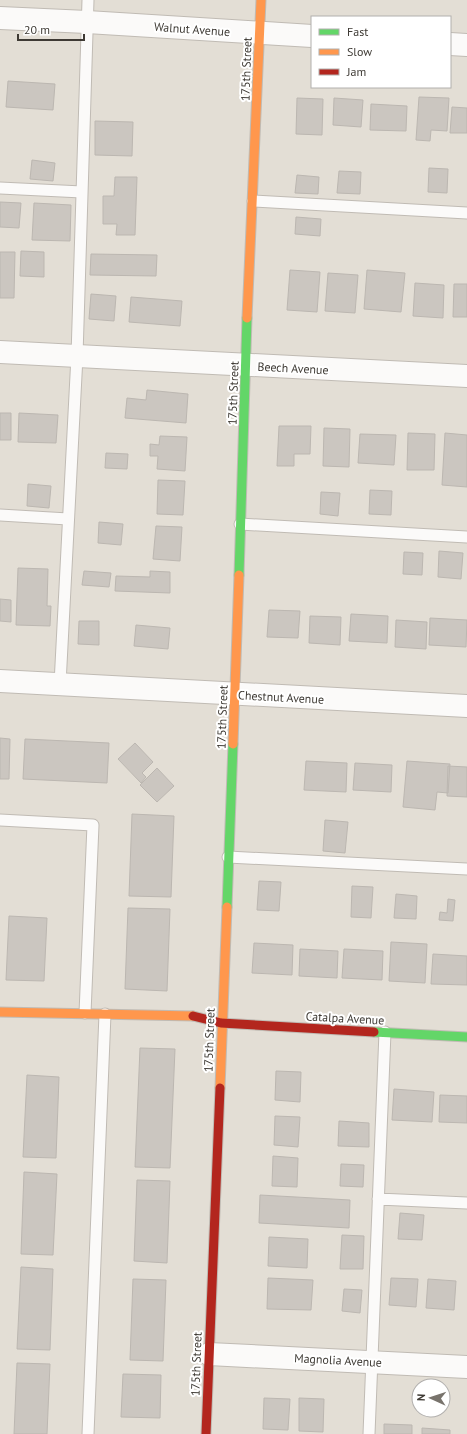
<svg xmlns="http://www.w3.org/2000/svg" width="467" height="1434" font-family="'PT Sans',sans-serif">
  <style>
    .building { fill: #cbc6c0; stroke: #bcb7b1 }
    .lines { fill: none; stroke-linecap: round; stroke-linejoin: round }
    .lane-casing { stroke: #c0bbb4; stroke-width: 13 }
    .street-casing { stroke: #c0bbb4; stroke-width: 24 }
    .fast-casing { stroke: #c0bbb4; stroke-width: 11 }
    .slow-casing { stroke: #c0bbb4; stroke-width: 11 }
    .jam-casing { stroke: #c0bbb4; stroke-width: 11 }
    .lane { stroke: #fbfaf9; stroke-width: 11 }
    .street { stroke: #fbfaf9; stroke-width: 22 }
    .fast { stroke: #63d668; stroke-width: 9 }
    .slow { stroke: #ff974d; stroke-width: 9 }
    .jam { stroke: #b3261e; stroke-width: 9 }
    .labels { text-anchor: middle; dominant-baseline: central; stroke-width: 4; stroke-linejoin: round; paint-order: stroke }
    .street-label { font-size: 12px; fill: #3e3a34; stroke: #fff }
  </style>
  <rect width="100%" height="100%" fill="#e3ded5"/>
  <!-- building -->
  <path class="building" d="M 8,81 L 55,84 L 53,110 L 6,107 Z
    M 419,97 L 449,98 L 447,131 L 431,130 L 430,141 L 416,140 Z
    M 297,98 L 323,99 L 322,135 L 296,134 Z
    M 334,98 L 363,100 L 361,127 L 333,125 Z
    M 371,104 L 407,106 L 406,131 L 370,130 Z
    M 452,107 L 467,108 L 467,133 L 450,133 Z
    M 95,121 L 133,122 L 132,156 L 95,155 Z
    M 32,160 L 55,163 L 53,181 L 30,179 Z
    M 429,168 L 448,169 L 447,193 L 428,192 Z
    M 339,171 L 361,172 L 360,194 L 337,193 Z
    M 297,175 L 319,177 L 318,194 L 295,193 Z
    M 115,177 L 137,177 L 135,235 L 116,235 L 117,224 L 103,224 L 103,196 L 114,196 Z
    M 0,202 L 21,203 L 19,228 L 0,227 Z
    M 34,203 L 71,205 L 70,241 L 32,240 Z
    M 296,217 L 321,219 L 320,236 L 295,234 Z
    M 21,251 L 44,252 L 44,277 L 20,276 Z
    M 0,252 L 15,252 L 14,298 L 0,298 Z
    M 91,254 L 157,255 L 156,276 L 90,275 Z
    M 290,270 L 320,272 L 317,312 L 287,310 Z
    M 367,270 L 405,273 L 401,312 L 364,309 Z
    M 328,273 L 358,275 L 355,313 L 325,311 Z
    M 415,283 L 444,285 L 443,318 L 413,316 Z
    M 454,284 L 467,284 L 467,317 L 453,317 Z
    M 91,294 L 116,296 L 114,321 L 89,319 Z
    M 131,297 L 182,301 L 180,326 L 129,322 Z
    M 147,390 L 188,394 L 186,423 L 125,418 L 127,398 L 146,400 Z
    M 0,413 L 11,413 L 11,440 L 0,440 Z
    M 19,413 L 58,415 L 56,443 L 18,442 Z
    M 279,426 L 311,426 L 310,454 L 294,454 L 294,466 L 277,466 Z
    M 324,428 L 350,429 L 349,467 L 323,466 Z
    M 408,433 L 435,434 L 434,470 L 407,470 Z
    M 445,433 L 467,435 L 467,487 L 442,485 Z
    M 360,434 L 396,435 L 394,465 L 358,463 Z
    M 160,436 L 187,437 L 185,471 L 157,469 L 158,456 L 150,456 L 150,444 L 159,445 Z
    M 106,453 L 128,454 L 127,469 L 105,468 Z
    M 158,480 L 185,481 L 183,515 L 157,514 Z
    M 28,484 L 51,486 L 49,508 L 27,506 Z
    M 370,490 L 392,491 L 391,515 L 369,514 Z
    M 321,492 L 340,493 L 338,516 L 320,514 Z
    M 99,522 L 123,524 L 121,545 L 98,543 Z
    M 156,526 L 182,527 L 180,561 L 153,559 Z
    M 439,551 L 463,553 L 461,579 L 438,577 Z
    M 404,552 L 423,553 L 422,575 L 403,574 Z
    M 18,568 L 48,569 L 47,606 L 51,606 L 50,626 L 16,625 Z
    M 84,571 L 111,573 L 109,587 L 82,585 Z
    M 150,571 L 170,572 L 170,593 L 115,591 L 116,576 L 150,577 Z
    M 0,599 L 11,600 L 11,622 L 0,621 Z
    M 269,610 L 300,611 L 298,638 L 267,637 Z
    M 351,614 L 388,616 L 387,643 L 349,641 Z
    M 310,616 L 341,617 L 340,645 L 309,643 Z
    M 430,618 L 467,620 L 466,647 L 429,645 Z
    M 396,620 L 427,622 L 426,649 L 395,647 Z
    M 79,621 L 99,621 L 99,645 L 78,644 Z
    M 136,625 L 170,628 L 168,649 L 134,646 Z
    M 0,738 L 10,739 L 9,779 L 0,779 Z
    M 25,739 L 109,743 L 107,783 L 23,779 Z
    M 135,743 L 153,762 L 142,773 L 146,777 L 141,783 L 118,759 Z
    M 306,761 L 347,763 L 346,792 L 304,790 Z
    M 407,761 L 450,764 L 448,793 L 437,792 L 435,810 L 403,807 Z
    M 355,763 L 392,765 L 391,792 L 353,790 Z
    M 448,766 L 467,767 L 467,797 L 447,796 Z
    M 157,768 L 174,786 L 157,802 L 140,785 Z
    M 132,814 L 174,816 L 171,897 L 129,896 Z
    M 325,820 L 348,822 L 345,853 L 323,851 Z
    M 259,881 L 281,882 L 279,911 L 257,910 Z
    M 352,886 L 373,887 L 371,918 L 351,917 Z
    M 396,894 L 417,896 L 416,919 L 394,918 Z
    M 448,899 L 455,900 L 453,921 L 439,920 L 440,912 L 447,913 Z
    M 128,908 L 170,909 L 167,991 L 125,989 Z
    M 9,916 L 47,918 L 44,981 L 6,980 Z
    M 391,942 L 427,944 L 425,983 L 389,981 Z
    M 254,943 L 293,945 L 292,975 L 252,973 Z
    M 300,949 L 338,951 L 337,978 L 299,976 Z
    M 344,949 L 383,951 L 382,980 L 342,978 Z
    M 433,954 L 467,956 L 467,985 L 431,984 Z
    M 140,1048 L 175,1049 L 170,1168 L 135,1167 Z
    M 276,1071 L 301,1072 L 300,1102 L 275,1100 Z
    M 27,1075 L 59,1077 L 56,1158 L 23,1157 Z
    M 394,1089 L 434,1092 L 432,1122 L 392,1120 Z
    M 440,1095 L 467,1096 L 467,1123 L 439,1122 Z
    M 275,1116 L 300,1117 L 298,1147 L 274,1145 Z
    M 339,1121 L 369,1123 L 369,1147 L 338,1146 Z
    M 273,1156 L 298,1158 L 297,1187 L 272,1186 Z
    M 341,1164 L 364,1165 L 363,1187 L 340,1186 Z
    M 24,1172 L 57,1174 L 53,1255 L 21,1254 Z
    M 137,1180 L 170,1181 L 167,1263 L 134,1261 Z
    M 260,1195 L 350,1200 L 349,1228 L 259,1223 Z
    M 400,1213 L 424,1215 L 422,1240 L 398,1239 Z
    M 342,1235 L 364,1236 L 363,1269 L 340,1269 Z
    M 269,1237 L 308,1239 L 307,1268 L 268,1266 Z
    M 21,1267 L 53,1269 L 50,1350 L 17,1349 Z
    M 268,1278 L 313,1280 L 311,1310 L 267,1309 Z
    M 391,1278 L 418,1279 L 416,1307 L 389,1305 Z
    M 133,1279 L 166,1280 L 163,1361 L 130,1360 Z
    M 428,1279 L 456,1281 L 454,1310 L 426,1308 Z
    M 344,1289 L 362,1290 L 360,1313 L 342,1311 Z
    M 17,1363 L 50,1364 L 47,1434 L 14,1434 Z
    M 123,1374 L 161,1375 L 160,1418 L 121,1417 Z
    M 264,1398 L 290,1399 L 288,1430 L 263,1429 Z
    M 299,1398 L 324,1399 L 323,1432 L 299,1431 Z
    M 384,1424 L 412,1425 L 412,1434 L 384,1434 Z
    M 422,1428 L 450,1430 L 450,1434 L 422,1434 Z"/>
  <g class="lines">
    <defs>
      <path id="lane" d="M 0,188 L 82,192
        M 253,201 L 467,213
        M 0,515 L 68,519
        M 240,524 L 467,537
        M 60,684 L 77,356 L 88,0
        M 0,820 L 93,825 L 85,1013
        M 228,857 L 467,869
        M 378,1199 L 467,1203
        M 88,1434 L 105,1014
        M 369,1434 L 385,1032"/>
      <path id="street" d="M 0,18 L 87,22 L 312,36
        M 450,44 L 467,45
        M 0,352 L 467,376
        M 0,681 L 467,706
        M 209,1354 L 467,1367"/>
      <path id="fast" d="M 239,575 L 247,318
        M 227,907 L 233,744
        M 374,1032 L 467,1037"/>
      <path id="slow" d="M 247,318 L 261,0
        M 233,744 L 239,575
        M 0,1012 L 193,1016
        M 220,1088 L 227,907"/>
      <path id="jam" d="M 193,1016 L 221,1023 L 374,1032
        M 206,1434 L 220,1088"/>
    </defs>
    <!-- lane casing -->
    <use href="#lane" class="lane-casing"/>
    <!-- street casing -->
    <use href="#street" class="street-casing"/>
    <!-- fast casing -->
    <use href="#fast" class="fast-casing"/>
    <!-- slow casing -->
    <use href="#slow" class="slow-casing"/>
    <!-- jam casing -->
    <use href="#jam" class="jam-casing"/>
    <!-- lane -->
    <use href="#lane" class="lane"/>
    <!-- street -->
    <use href="#street" class="street"/>
    <!-- fast -->
    <use href="#fast" class="fast"/>
    <!-- slow -->
    <use href="#slow" class="slow"/>
    <!-- jam -->
    <use href="#jam" class="jam"/>
  </g>
  <g class="labels">
    <!-- street labels -->
    <g class="street-label">
      <text transform="translate(192 29) rotate(4)">Walnut Avenue</text>
      <text transform="translate(246 69) rotate(-88)">175th Street</text>
      <text transform="translate(293 368) rotate(3)">Beech Avenue</text>
      <text transform="translate(233 393) rotate(-88)">175th Street</text>
      <text transform="translate(281 697) rotate(3)">Chestnut Avenue</text>
      <text transform="translate(222 717) rotate(-88)">175th Street</text>
      <text transform="translate(345 1018) rotate(3)">Catalpa Avenue</text>
      <text transform="translate(209 1040) rotate(-88)">175th Street</text>
      <text transform="translate(338 1360) rotate(3)">Magnolia Avenue</text>
      <text transform="translate(196 1364) rotate(-88)">175th Street</text>
    </g>
  </g>
  <!-- legend -->
  <rect x="311" y="16" width="140" height="72" fill="#ffffff" stroke="#b2b0ae"/>
  <rect x="319" y="29" width="20" height="6" fill="#63d668" stroke="#b2b0ae"/>
  <text x="347" y="36" font-size="12" fill="#3e3a34">Fast</text>
  <rect x="319" y="49" width="20" height="6" fill="#ff974d" stroke="#b2b0ae"/>
  <text x="347" y="56" font-size="12" fill="#3e3a34">Slow</text>
  <rect x="319" y="69" width="20" height="6" fill="#b3261e" stroke="#b2b0ae"/>
  <text x="347" y="76" font-size="12" fill="#3e3a34">Jam</text>
  <!-- north arrow -->
  <g transform="translate(431 1398) rotate(273)"><circle r="19" fill="#ffffff" stroke="#b2b0ae"/>
  <path d="M0-3L7 15L0 10L-7 15Z" fill="#78736c"/>
  <text y="-6" font-size="11" font-weight="bold" text-anchor="middle" fill="#3e3a34">N</text>
  </g>
  <!-- scale -->
  <path d="M18 34v6h66v-6" fill="none" stroke="#3e3a34" stroke-width="2"/>
  <text x="24" y="34" font-size="12" fill="#3e3a34" stroke="#ffffff" stroke-width="3" paint-order="stroke">20 m</text>
</svg>
